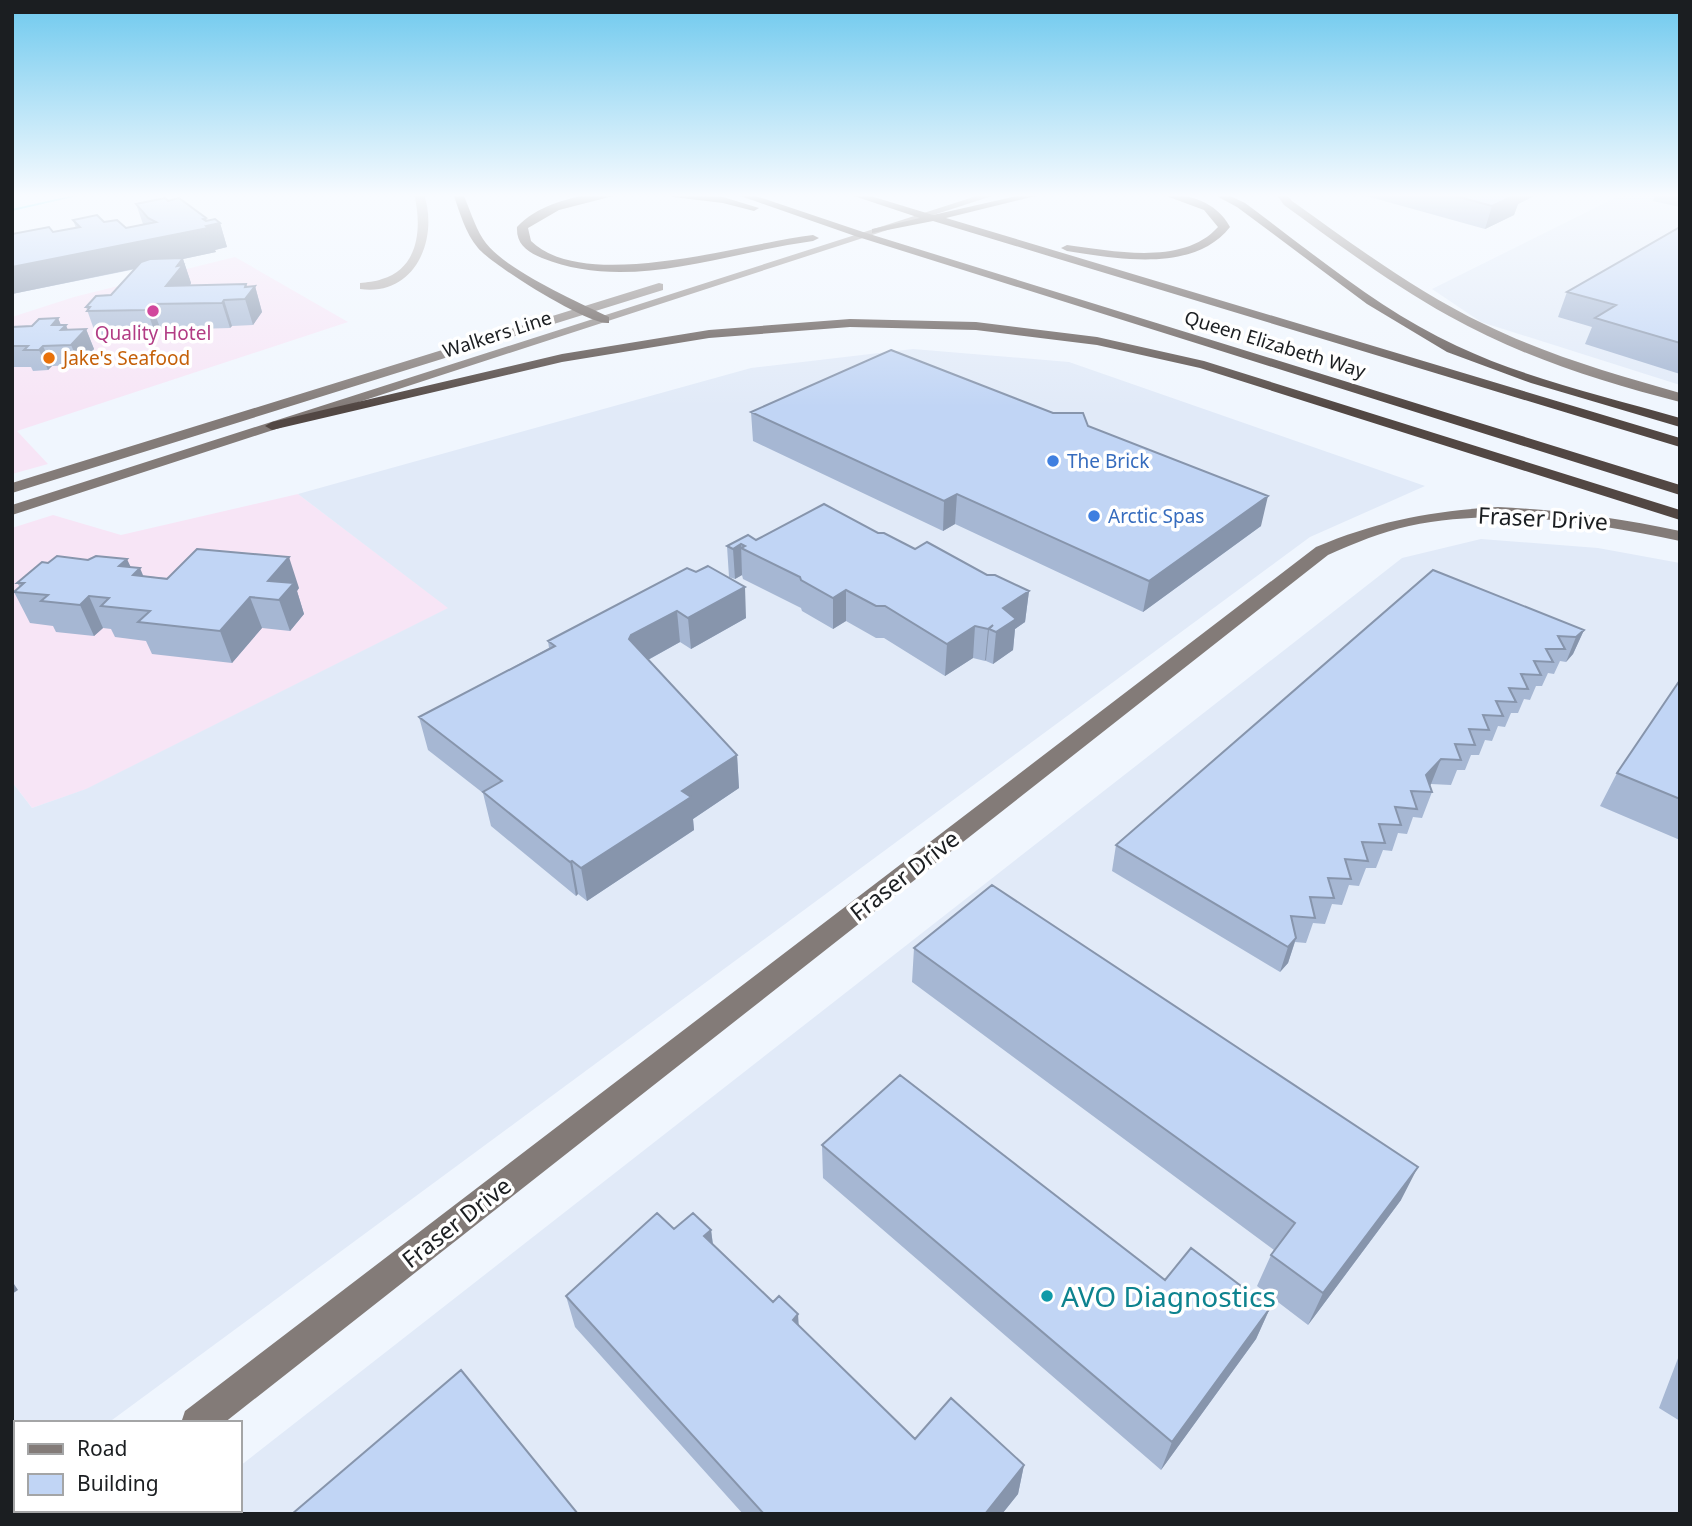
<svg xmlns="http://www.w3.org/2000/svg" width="1692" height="1526" font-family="'Noto Sans',sans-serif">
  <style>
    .commercial { fill: #f7e5f6 }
    .built { fill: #e1eaf8 }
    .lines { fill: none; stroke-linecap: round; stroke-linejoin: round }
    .stream { fill: #58e8f7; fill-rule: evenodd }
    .street { fill: #a8a2a0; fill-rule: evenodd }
    .secondary { fill: #837b78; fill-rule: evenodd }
    .highway { fill: #524743; fill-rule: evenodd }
    .wall { fill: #a6b7d3 }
    .shaded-wall { fill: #8795ac }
    .building { fill: #c1d5f5; stroke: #8795ac; stroke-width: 2 }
    .hotel-dot { fill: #d1479c; stroke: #fff; stroke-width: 2.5 }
    .food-dot { fill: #e8710a; stroke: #fff; stroke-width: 2.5 }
    .shop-dot { fill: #3f7fe0; stroke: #fff; stroke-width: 2.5 }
    .culture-dot { fill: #0f9aa8; stroke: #fff; stroke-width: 2.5 }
    .labels { text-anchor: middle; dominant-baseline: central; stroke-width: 7; stroke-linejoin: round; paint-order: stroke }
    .far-hotel-label { font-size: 19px; fill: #b23c85; stroke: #fff }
    .far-street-label { font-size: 19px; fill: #1b1e21; stroke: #fff }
    .far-food-label { font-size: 19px; fill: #c56008; stroke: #fff; text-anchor: start }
    .far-shop-label { font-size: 19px; fill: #366cbe; stroke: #fff; text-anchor: start }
    .street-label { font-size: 23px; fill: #1b1e21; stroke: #fff }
    .near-culture-label { font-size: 28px; fill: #0d838f; stroke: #fff; text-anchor: start }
  </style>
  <rect width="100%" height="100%" fill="#f0f6fe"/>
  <!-- commercial -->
  <path class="commercial" d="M 235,257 L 348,322 L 17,431 L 48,464 L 12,474 L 12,317 L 74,297 Z
    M 298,494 L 449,608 L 87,789 L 32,808 L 12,782 L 12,528 L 53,515 L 121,535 Z"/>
  <!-- built -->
  <path class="built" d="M 1623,194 L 1680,194 L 1680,385 L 1481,322 L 1432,289 Z
    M 913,349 L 1069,362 L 1425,486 L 1310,537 L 108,1423 L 16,1423 L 16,1491 L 12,1494 L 12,782 L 32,808 L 86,789 L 448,608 L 298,494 L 751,368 Z
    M 1481,539 L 1598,548 L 1680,563 L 1680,1514 L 179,1514 L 183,1510 L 240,1510 L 240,1466 L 1402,558 Z"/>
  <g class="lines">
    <!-- stream -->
    <path class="stream" d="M 79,194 L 86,194 L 12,211 L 12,209 Z"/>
    <!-- street -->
    <path class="street" d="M 414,194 L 424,194 C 439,239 415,297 360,289 L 360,283 C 367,282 375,282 382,279 C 420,268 422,225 414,194 Z"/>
    <!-- secondary -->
    <path class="secondary" d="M 983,194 L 998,194 L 12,515 L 12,505 Z
      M 1276,194 L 1286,194 L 1292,201 C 1354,245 1415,291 1484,324 C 1547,355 1613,374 1680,393 L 1680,402 C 1601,382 1520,356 1449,316 C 1391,284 1338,244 1284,205 Z
      M 659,283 L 663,284 L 663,290 L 12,493 L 12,483 Z
      M 1498,507 C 1560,510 1619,518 1680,531 L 1680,541 C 1592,522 1498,507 1409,526 C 1381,532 1355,543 1328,555 L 224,1423 L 181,1423 L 185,1411 L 1316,547 C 1378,521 1431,511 1498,507 Z
      M 64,1510 L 101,1510 L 100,1514 L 63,1514 Z"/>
    <!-- highway -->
    <path class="highway" d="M 453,194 L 463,194 C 470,209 474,225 483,239 C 502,269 576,301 609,317 L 609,323 C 589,326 492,265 478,248 C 465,233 460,212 453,194 Z
      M 592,194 L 621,194 L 559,210 L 528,228 L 531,241 C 585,294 744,243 813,235 L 819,238 L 813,241 C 724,253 629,293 542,258 C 527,252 516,244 517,227 C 537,206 565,199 592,194 Z
      M 668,194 L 723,197 L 759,208 L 754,211 L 723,203 L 673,197 Z
      M 735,194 L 750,194 L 863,232 L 1680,485 L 1680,495 L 855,236 Z
      M 848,194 L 864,194 L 933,215 L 1026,194 L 1044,194 L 946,218 L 1680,438 L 1680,447 L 933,221 L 872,233 L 872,229 L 920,218 Z
      M 1161,194 C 1189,194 1216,201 1230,227 C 1194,273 1118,259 1067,251 L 1061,248 L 1067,245 C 1114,251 1183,266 1218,227 L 1204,210 Z
      M 1213,194 L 1226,194 L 1245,203 C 1313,253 1379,310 1457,346 C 1527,379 1605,396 1680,418 L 1680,427 L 1531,383 L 1447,352 L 1367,304 L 1237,207 Z
      M 850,319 L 976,322 L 1097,337 L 1204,361 L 1680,510 L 1680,520 L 1200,368 L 1097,345 L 976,330 L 850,327 L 709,338 L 562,362 L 272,430 L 265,426 L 272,422 L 562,354 L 709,330 Z"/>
  </g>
  <!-- wall -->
  <path class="wall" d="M 1359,194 L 1538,194 L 1518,204 L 1514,215 L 1485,229 Z
    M 1655,194 L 1680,194 L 1680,207 L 1653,201 Z
    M 168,201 L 207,221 L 220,223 L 227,247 L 215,250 L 216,252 L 183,259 L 191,283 L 190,286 L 255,286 L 262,312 L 253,325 L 232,326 L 230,328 L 161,330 L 156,336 L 97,338 L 86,307 L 111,295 L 136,269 L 12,294 L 12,234 L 53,232 L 76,228 L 73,220 L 104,222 L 126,228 L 143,224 L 136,204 Z
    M 1680,227 L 1680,374 L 1585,344 L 1592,327 L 1558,317 L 1567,292 Z
    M 58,318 L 61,325 L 67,329 L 86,329 L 94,349 L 80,365 L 52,366 L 48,370 L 33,371 L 31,367 L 12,367 L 12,327 L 32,326 Z
    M 751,412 L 1088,426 L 1261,526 L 1143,612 L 955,524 L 943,531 L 753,441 Z
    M 878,533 L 915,549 L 1029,591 L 1025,622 L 1015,629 L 1013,650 L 993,664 L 986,661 L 986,660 L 985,661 L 973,658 L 945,676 L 884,638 L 876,638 L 846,621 L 833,629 L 802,611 L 801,608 L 743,579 L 742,575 L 735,579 L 729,577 L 727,546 L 756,540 Z
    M 131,567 L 143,576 L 299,588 L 297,591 L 304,614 L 290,631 L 262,628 L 232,663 L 152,654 L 146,641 L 115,637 L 111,629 L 103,628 L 94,636 L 56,632 L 53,626 L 30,623 L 14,592 L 20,587 L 17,583 Z
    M 687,568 L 746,618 L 691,649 L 680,642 L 648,660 L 737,755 L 739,788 L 693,819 L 694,830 L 587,901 L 578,894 L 576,896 L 491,826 L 483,793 L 428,750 L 419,717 L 549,648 L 548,641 Z
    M 1433,570 L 1584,630 L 1573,654 L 1566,662 L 1560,661 L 1554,674 L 1548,673 L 1542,686 L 1536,686 L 1530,700 L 1524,699 L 1518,713 L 1511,713 L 1505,727 L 1498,726 L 1492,741 L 1485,740 L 1479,755 L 1471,755 L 1465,770 L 1457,770 L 1451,785 L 1431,784 L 1430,786 L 1432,792 L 1422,818 L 1413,817 L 1407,834 L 1398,833 L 1392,851 L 1383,850 L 1376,868 L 1366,868 L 1359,886 L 1349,885 L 1342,905 L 1332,904 L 1325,924 L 1313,923 L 1306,943 L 1295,942 L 1288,963 L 1280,972 L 1112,871 L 1116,845 Z
    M 1680,680 L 1680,840 L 1600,806 L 1617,773 Z
    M 914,948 L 1401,1200 L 1308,1325 L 1257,1286 L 1271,1255 L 1274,1250 L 912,982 Z
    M 822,1145 L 1165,1280 L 1270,1308 L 1256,1339 L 1161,1470 L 823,1178 Z
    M 674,1229 L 711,1230 L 713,1244 L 915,1439 L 1024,1465 L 1018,1494 L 1002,1514 L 743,1514 L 575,1327 L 566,1296 Z
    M 1680,1353 L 1680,1421 L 1659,1408 Z"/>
  <!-- shaded-wall -->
  <path class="shaded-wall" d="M 1506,194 L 1538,194 L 1518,204 L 1514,215 L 1485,229 L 1492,206 Z
    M 206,218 L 209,226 L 220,223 L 227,247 L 215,250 L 216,252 L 183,259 L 191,283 L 190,285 L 192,290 L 166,286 L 177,266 L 182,259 L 12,294 L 12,267 Z
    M 246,284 L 249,294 L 255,286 L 262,312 L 253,325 L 245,299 L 245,287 Z
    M 224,300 L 232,326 L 230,328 L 222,303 Z
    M 151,304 L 161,330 L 156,336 L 147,310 Z
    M 58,318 L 62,328 L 66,325 L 73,343 L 86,329 L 94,349 L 80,365 L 71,345 L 52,325 Z
    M 43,346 L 52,366 L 48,370 L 39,350 Z
    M 957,494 L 955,524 L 943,531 L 944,501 Z
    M 1268,496 L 1261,526 L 1143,612 L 1149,581 Z
    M 741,544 L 742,575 L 735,579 L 733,549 Z
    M 289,557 L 299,588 L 297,591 L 304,614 L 290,631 L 279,600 L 268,581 Z
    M 127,559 L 134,574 L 140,568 L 153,599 L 119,566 Z
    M 745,587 L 746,618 L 691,649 L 688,618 Z
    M 846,590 L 846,621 L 833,629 L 833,598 Z
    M 1029,591 L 1025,622 L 1015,629 L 1013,650 L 993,664 L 996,632 L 1003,608 Z
    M 89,596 L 103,628 L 94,636 L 80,605 Z
    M 250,597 L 262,628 L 232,663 L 220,631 Z
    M 677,611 L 680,642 L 635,667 L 629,639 L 631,635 Z
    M 975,626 L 973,658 L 945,676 L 947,644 Z
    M 988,629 L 989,629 L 986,660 L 985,661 Z
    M 1584,630 L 1573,654 L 1566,662 L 1576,637 Z
    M 737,755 L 739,788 L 693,819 L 694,830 L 587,901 L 581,868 L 682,791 Z
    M 1441,759 L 1431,784 L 1424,792 L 1426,775 Z
    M 572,861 L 578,894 L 576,896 L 570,862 Z
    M 1296,938 L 1288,963 L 1280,972 L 1288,947 Z
    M 1418,1167 L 1401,1200 L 1308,1325 L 1323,1293 Z
    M 711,1230 L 715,1262 L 704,1236 Z
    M 12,1281 L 18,1290 L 12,1294 Z
    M 1270,1308 L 1256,1339 L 1161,1470 L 1172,1442 Z
    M 798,1314 L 800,1345 L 793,1320 Z
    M 1024,1465 L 1018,1494 L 1002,1514 L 985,1514 Z"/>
  <!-- building -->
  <path class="building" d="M 1448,194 L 1518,194 L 1492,206 Z
    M 165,198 L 168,201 L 179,198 L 206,218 L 203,219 L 206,221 L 215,219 L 220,223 L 206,226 L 208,228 L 12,267 L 12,234 L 49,227 L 53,232 L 80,227 L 73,220 L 97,215 L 104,222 L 117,220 L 126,228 L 156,222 L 148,218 L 136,204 Z
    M 1680,227 L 1680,343 L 1595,318 L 1616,305 L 1567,292 Z
    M 183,258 L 177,266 L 183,265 L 166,286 L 246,284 L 245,287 L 255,286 L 245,299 L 224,300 L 222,303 L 151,304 L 147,310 L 87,311 L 90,307 L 86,307 L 96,296 L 111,295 L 141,262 L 150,259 Z
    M 58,318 L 52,325 L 66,325 L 61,330 L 86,329 L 71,345 L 43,346 L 39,350 L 24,350 L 28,346 L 12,346 L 12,327 L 32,326 L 39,319 Z
    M 891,350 L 1053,413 L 1083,413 L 1088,426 L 1268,496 L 1149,581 L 957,494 L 944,501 L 751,412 Z
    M 824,504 L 878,533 L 884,533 L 915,549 L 927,542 L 987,575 L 995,575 L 1029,591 L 1003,608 L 1016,619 L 996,632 L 989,629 L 993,625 L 988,629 L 975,626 L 947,644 L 885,606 L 876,606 L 846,590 L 833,598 L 801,580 L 800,577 L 741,548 L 745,546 L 741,544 L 733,549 L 727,546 L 748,535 L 756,540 Z
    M 197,549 L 289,557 L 268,581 L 294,583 L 279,600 L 250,597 L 220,631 L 138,622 L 150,611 L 101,606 L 109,598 L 89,596 L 80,605 L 41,601 L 48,595 L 14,592 L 24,583 L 17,583 L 42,562 L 48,563 L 57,556 L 88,560 L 96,556 L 127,559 L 119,566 L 140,568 L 133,575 L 167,579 Z
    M 708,566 L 745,587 L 688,618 L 677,611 L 631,635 L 629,639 L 737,755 L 682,791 L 691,797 L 581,868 L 572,861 L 570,862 L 483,792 L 502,781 L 419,717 L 555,646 L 548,641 L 687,568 L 696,572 Z
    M 1433,570 L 1584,630 L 1576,637 L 1558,636 L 1565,649 L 1546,649 L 1553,662 L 1534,661 L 1541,675 L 1521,674 L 1528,689 L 1509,688 L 1516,702 L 1496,701 L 1503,716 L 1483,715 L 1489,730 L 1469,729 L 1475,745 L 1455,744 L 1461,760 L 1441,759 L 1426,775 L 1432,792 L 1411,791 L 1417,809 L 1395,807 L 1401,825 L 1379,824 L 1385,843 L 1362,842 L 1368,861 L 1345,859 L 1351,879 L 1328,878 L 1334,898 L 1310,897 L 1315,918 L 1291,916 L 1296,938 L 1288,947 L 1116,845 Z
    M 1680,680 L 1680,799 L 1617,773 Z
    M 992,885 L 1418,1167 L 1323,1293 L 1271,1255 L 1295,1223 L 914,948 Z
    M 900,1075 L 1165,1280 L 1191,1248 L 1270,1308 L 1172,1442 L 822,1145 Z
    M 657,1213 L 674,1229 L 693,1213 L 711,1230 L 704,1236 L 773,1302 L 779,1296 L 798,1314 L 793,1320 L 915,1439 L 951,1398 L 1024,1465 L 985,1514 L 764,1514 L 566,1296 Z
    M 461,1370 L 578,1514 L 292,1514 Z"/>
  <!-- sky -->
  <linearGradient id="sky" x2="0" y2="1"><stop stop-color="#6ec9ee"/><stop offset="0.48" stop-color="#f8fbff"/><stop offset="1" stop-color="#f8fbff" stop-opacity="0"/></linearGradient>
  <rect width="1692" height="407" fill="url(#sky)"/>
  <!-- markers -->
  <circle class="hotel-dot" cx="153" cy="311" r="7"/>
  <circle class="food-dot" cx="49" cy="358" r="7"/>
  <g class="shop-dot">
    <circle cx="1053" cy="461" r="7"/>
    <circle cx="1094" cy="516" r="7"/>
  </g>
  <circle class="culture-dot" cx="1047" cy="1296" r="7"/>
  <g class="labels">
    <!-- far-hotel labels -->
    <g class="far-hotel-label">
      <text x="153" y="333">Quality Hotel</text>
    </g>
    <!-- far-street labels -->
    <g class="far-street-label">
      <text transform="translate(497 334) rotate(-18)">Walkers Line</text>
      <text transform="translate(1275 344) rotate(17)">Queen Elizabeth Way</text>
    </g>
    <!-- far-food labels -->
    <g class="far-food-label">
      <text x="63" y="358">Jake's Seafood</text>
    </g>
    <!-- far-shop labels -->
    <g class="far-shop-label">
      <text x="1067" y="461">The Brick</text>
      <text x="1108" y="516">Arctic Spas</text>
    </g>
    <!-- street labels -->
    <g class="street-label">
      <text transform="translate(1543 518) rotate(3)">Fraser Drive</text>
      <text transform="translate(904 875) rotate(-38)">Fraser Drive</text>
      <text transform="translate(456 1222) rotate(-38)">Fraser Drive</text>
    </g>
    <!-- near-culture labels -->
    <g class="near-culture-label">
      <text x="1061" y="1296">AVO Diagnostics</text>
    </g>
  </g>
  <!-- border -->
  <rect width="1692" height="1526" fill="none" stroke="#1b1e21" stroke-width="28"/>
  <!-- legend -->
  <rect x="14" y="1421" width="228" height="91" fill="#ffffff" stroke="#a4a5a6" stroke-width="2"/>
  <rect x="28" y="1444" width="35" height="10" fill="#837b78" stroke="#a4a5a6" stroke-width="2"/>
  <text x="77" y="1456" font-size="21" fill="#1b1e21">Road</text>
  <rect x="28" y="1474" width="35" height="21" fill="#c1d5f5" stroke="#a4a5a6" stroke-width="2"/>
  <text x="77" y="1491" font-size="21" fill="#1b1e21">Building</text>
</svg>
